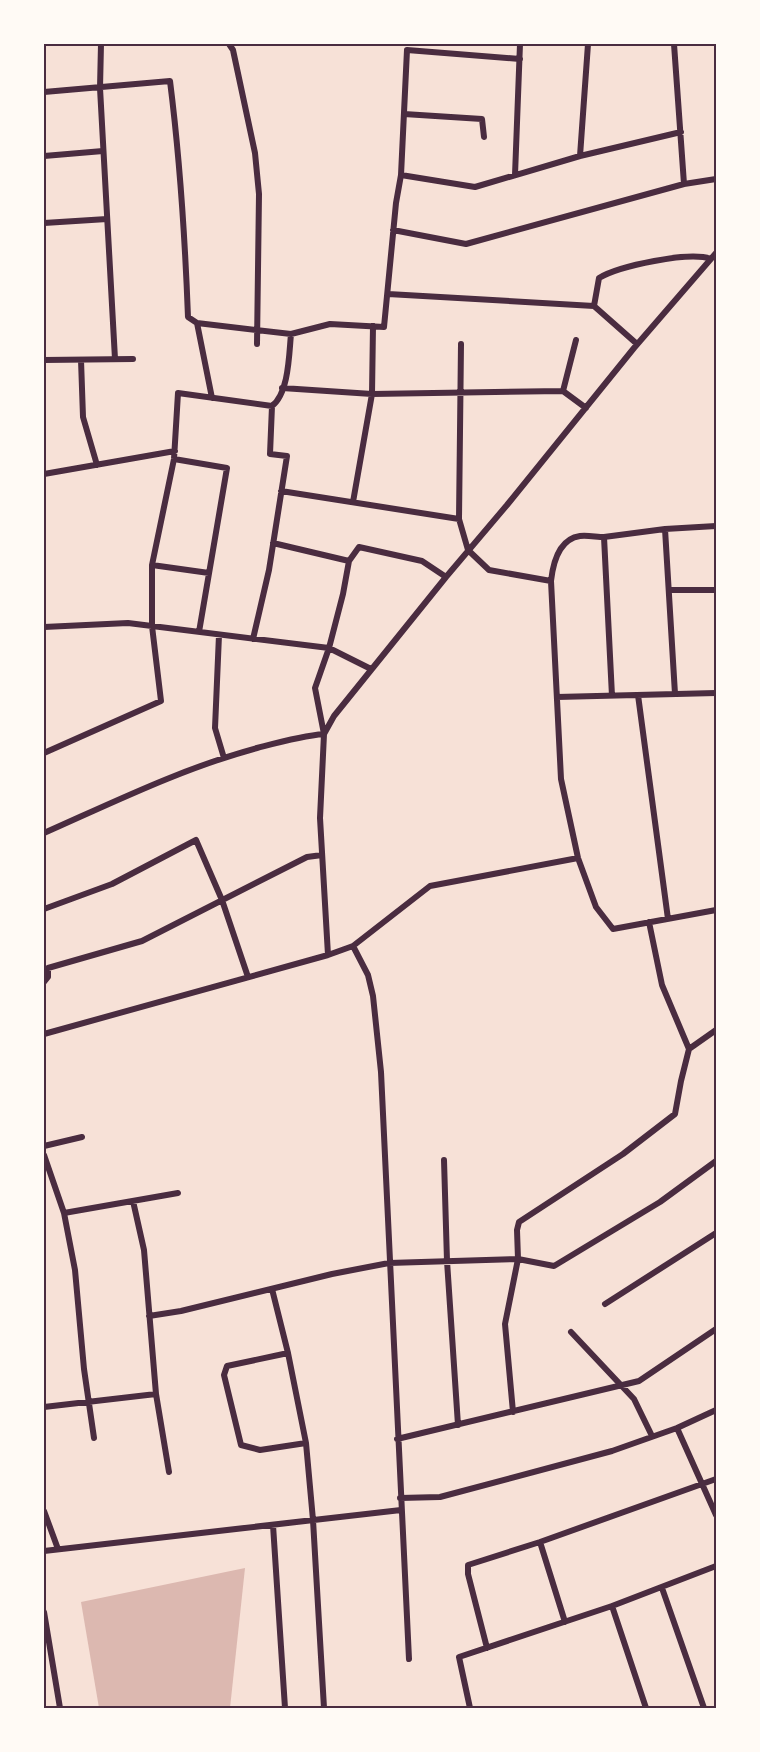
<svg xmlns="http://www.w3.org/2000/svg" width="760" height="1752" font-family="'PT Sans Narrow',sans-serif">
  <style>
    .water { fill: #dcb8b0 }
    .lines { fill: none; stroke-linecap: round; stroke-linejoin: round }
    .minor { stroke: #4a2c40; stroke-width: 6 }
    .neatline { fill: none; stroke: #4a2c40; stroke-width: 2 }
  </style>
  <rect width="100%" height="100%" fill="#f7e1d7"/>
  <!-- water -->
  <path class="water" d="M 245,1568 L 230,1708 L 99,1708 L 81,1602 Z"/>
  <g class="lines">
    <!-- minor -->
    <path class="minor" d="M 101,44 L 100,88 L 115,359
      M 229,44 L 233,50 L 255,153 L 259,194 L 257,344
      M 674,44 L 684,184
      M 44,92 L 170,81 C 180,160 185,238 188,317 L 197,323 L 291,334 L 330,324 L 384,327 L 396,203 L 401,175 L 407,50 L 520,59
      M 404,114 L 482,119 L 484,137
      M 44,156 L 103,151
      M 580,156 L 588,44
      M 401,175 L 475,187 L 580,156 L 681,132
      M 515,175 L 520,44
      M 44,223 L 107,219
      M 393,230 L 466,244 L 684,184 L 716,179
      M 388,294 L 594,306 L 637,344
      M 594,306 L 599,278 C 619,266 689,251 711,259
      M 197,323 L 212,398
      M 576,340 L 563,391 L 586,408
      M 461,344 L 459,519 L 468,550 L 489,570 L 551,581 L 561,779 L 578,858 L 596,907 L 613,929 L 716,910
      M 44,360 L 133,359
      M 81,360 L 83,417 L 97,465
      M 282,388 L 372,394 L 563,391
      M 174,459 L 227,468 L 199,632
      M 44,474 L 175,451
      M 281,491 L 459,519
      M 353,502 L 372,394 L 373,326
      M 665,529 L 675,694
      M 273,543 L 349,561
      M 152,565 L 209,573
      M 551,581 C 553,563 559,539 580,536 C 587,535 597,537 604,537
      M 669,590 L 716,590
      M 44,627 L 128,623 L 329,648 L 371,669
      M 219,635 L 215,728 L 224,758
      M 253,639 L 269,570 L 287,456 L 270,454 L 272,406
      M 638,695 L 668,919
      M 612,696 L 604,537 L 665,529 L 716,526
      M 557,697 L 716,693
      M 44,753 L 161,701 L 152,626 L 152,565 L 174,459 L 178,393 L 272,406 C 289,393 289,354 291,334
      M 44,833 C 114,802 183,768 257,748 C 280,742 301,736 324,734 L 315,688 L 329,648 L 343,594 L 349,561 L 359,547 L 422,561 L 446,577
      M 44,909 L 112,884 L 196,840 L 222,900 L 248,977
      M 649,922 L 662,985 L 689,1049
      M 353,946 L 368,975 L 373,996 L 381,1072 L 409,1659
      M 328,955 L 320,818 L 324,734 L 334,716 L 446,577 L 507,505 L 634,348 L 716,253
      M 44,982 L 48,977 L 48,968 L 142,941 L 307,857 L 322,855
      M 44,1034 L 328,955 L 353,946 L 430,886 L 578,858
      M 44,1146 L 82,1137
      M 44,1155 L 64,1213 L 75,1270 L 84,1369 L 94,1438
      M 444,1160 L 447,1261 L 458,1425
      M 133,1201 L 144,1250 L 156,1394 L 169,1472
      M 64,1213 L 178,1193
      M 272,1289 L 288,1353 L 306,1443 L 313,1520 L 324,1708
      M 605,1304 L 716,1233
      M 149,1316 L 181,1311 L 332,1274 L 389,1263 L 518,1259 L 554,1266 L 660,1202 L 716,1161
      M 571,1332 L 634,1399 L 652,1436
      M 288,1353 L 227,1366 L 224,1375 L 241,1445 L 260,1450 L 306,1443
      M 44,1407 L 156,1394
      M 513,1412 L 505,1324 L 518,1259 L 517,1230 L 519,1222 L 623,1154 L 675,1114 L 681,1081 L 689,1049 L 716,1030
      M 677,1428 L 716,1515
      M 397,1439 L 639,1381 L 716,1329
      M 400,1498 L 440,1497 L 612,1451 L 677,1428 L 716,1410
      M 44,1511 L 58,1549
      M 273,1525 L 285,1708
      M 540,1542 L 565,1622
      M 44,1551 L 401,1510
      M 662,1588 L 704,1708
      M 612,1606 L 716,1566
      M 44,1612 L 60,1708
      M 487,1648 L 468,1574 L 468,1565 L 540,1542 L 716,1479
      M 470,1708 L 459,1657 L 612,1606 L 646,1708"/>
  </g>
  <!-- border -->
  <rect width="760" height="1752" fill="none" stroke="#fffaf5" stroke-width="90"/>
  <rect x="45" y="45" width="670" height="1662" class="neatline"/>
</svg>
